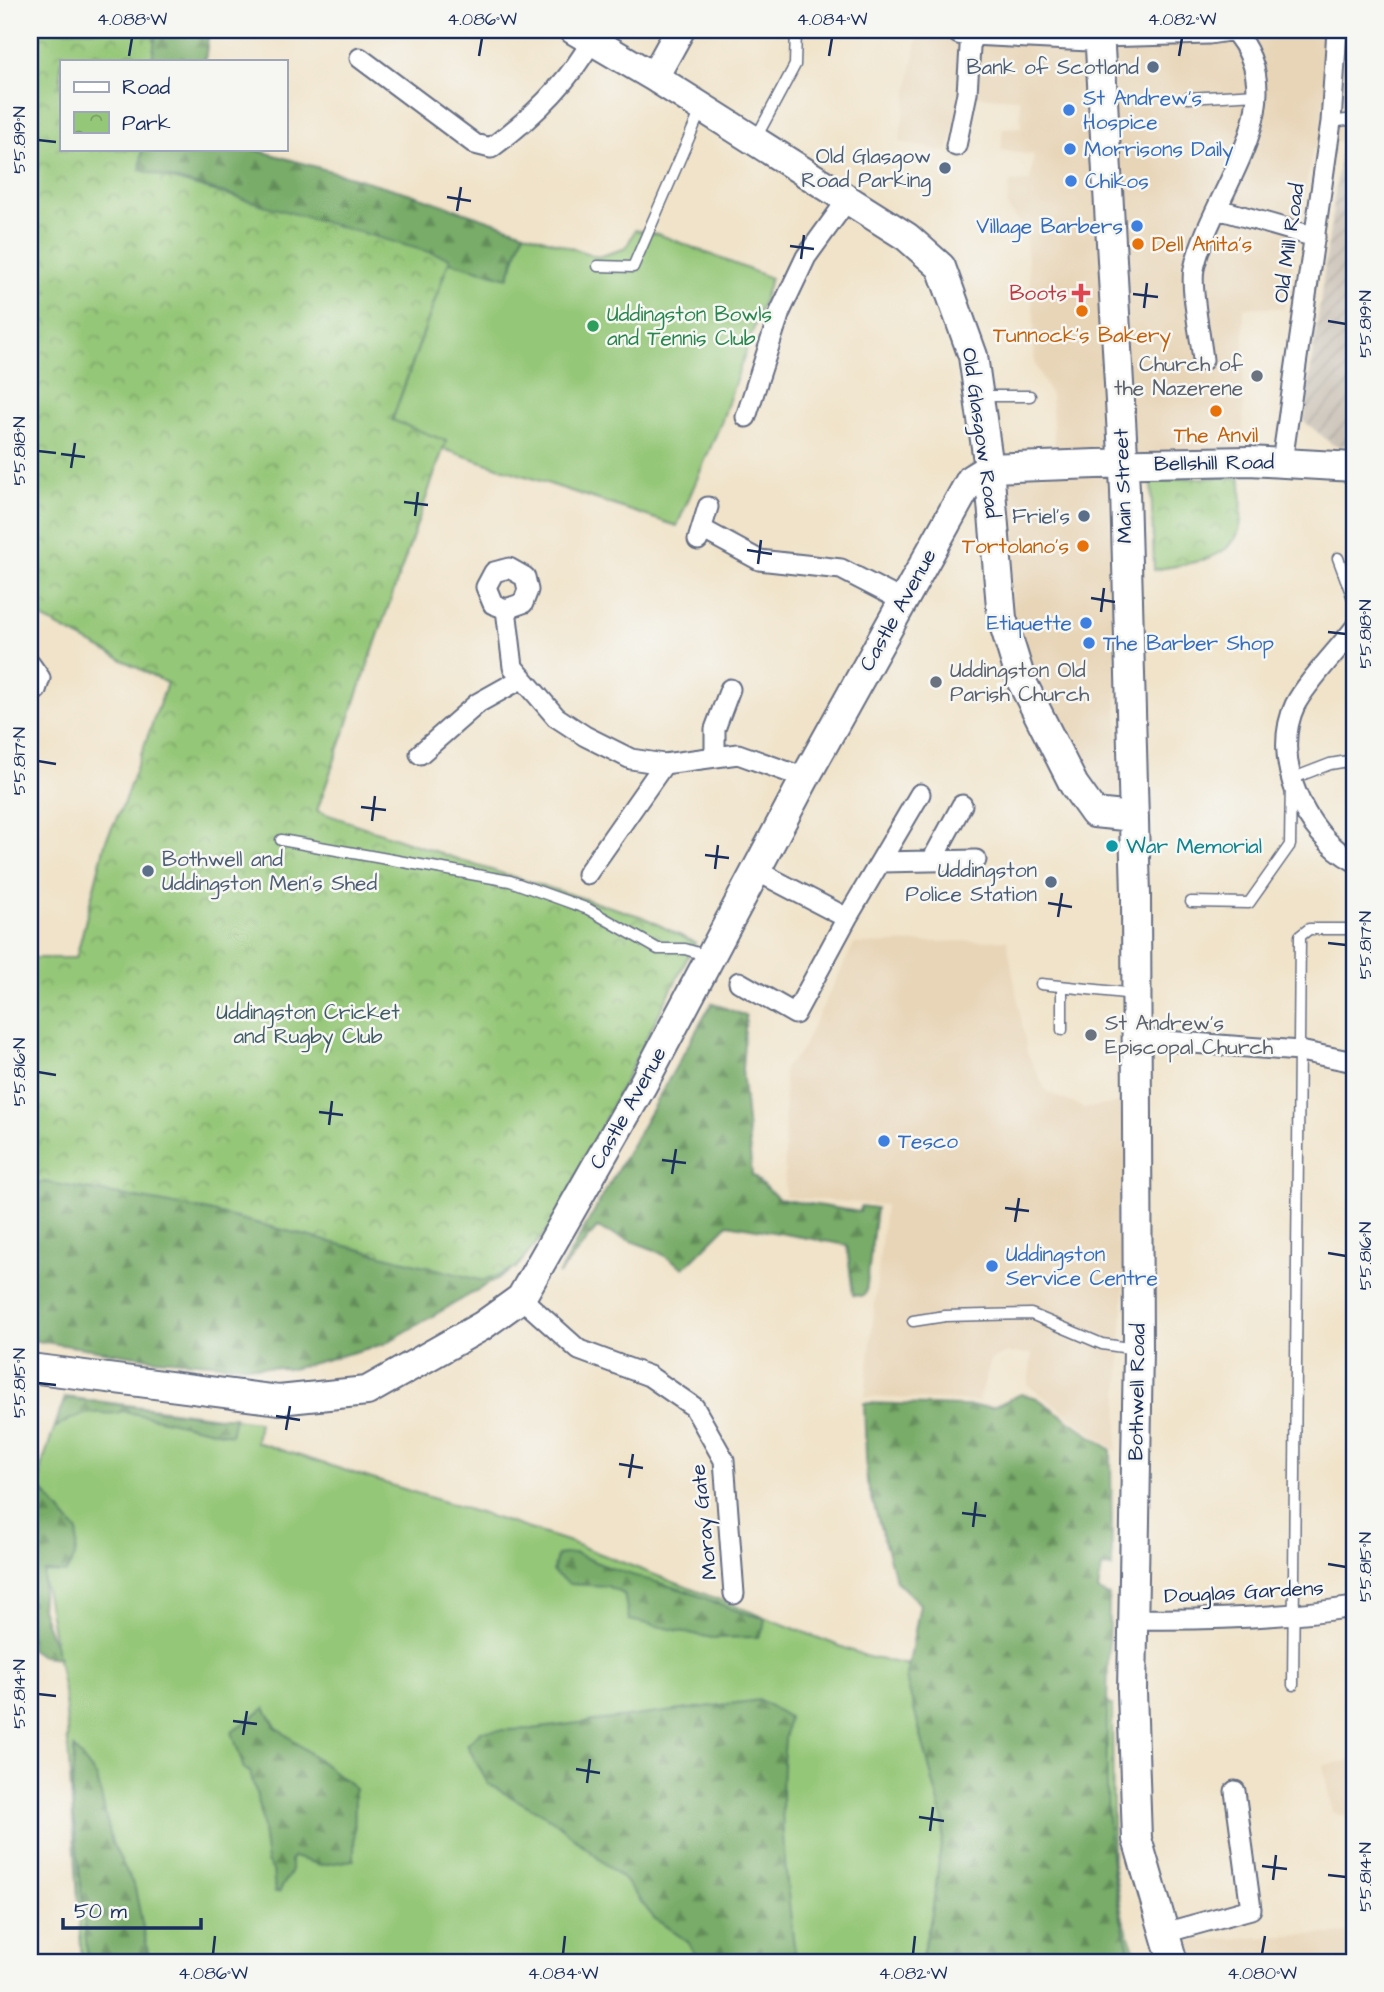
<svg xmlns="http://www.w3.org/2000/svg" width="1384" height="1992" font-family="'Architects Daughter',sans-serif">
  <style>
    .built { fill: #e8d5b8 }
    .industrial { fill: url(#industrial-furrows) }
    .grass { fill: #95c778; stroke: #587b6b; stroke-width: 2 }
    .forest { fill: url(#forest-firs); stroke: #4a6e63; stroke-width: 2 }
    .park { fill: url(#park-crowns); stroke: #587b6b; stroke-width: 2 }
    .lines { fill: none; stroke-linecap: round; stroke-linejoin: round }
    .lane-casing { stroke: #666e83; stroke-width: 13 }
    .street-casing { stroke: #666e83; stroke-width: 23 }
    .secondary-casing { stroke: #666e83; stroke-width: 32 }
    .lane { stroke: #fff; stroke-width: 10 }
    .street { stroke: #fff; stroke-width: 19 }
    .secondary { stroke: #fff; stroke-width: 28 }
    .ticks { fill: none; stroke: #1b2f5e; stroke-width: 2.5 }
    .service-dot { fill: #5c6f8a; stroke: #f6f6f2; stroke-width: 2.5 }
    .shop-dot { fill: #3f7fe0; stroke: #f6f6f2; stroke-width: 2.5 }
    .food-dot { fill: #e8710a; stroke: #f6f6f2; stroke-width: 2.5 }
    .health-dot { fill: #e0444e; stroke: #f6f6f2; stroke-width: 2.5 }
    .leisure-dot { fill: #2e9e5b; stroke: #f6f6f2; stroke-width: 2.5 }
    .worship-dot { fill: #6b7280; stroke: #f6f6f2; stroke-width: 2.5 }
    .culture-dot { fill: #0f9aa8; stroke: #f6f6f2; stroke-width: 2.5 }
    .labels { text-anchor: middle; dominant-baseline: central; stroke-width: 5; stroke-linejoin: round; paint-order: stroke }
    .service-label { font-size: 21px; fill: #4e5e75; stroke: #f6f6f2; text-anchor: end }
    .shop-label { font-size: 21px; fill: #366cbe; stroke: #f6f6f2; text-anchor: start }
    .street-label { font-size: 21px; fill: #1b2f5e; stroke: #f6f6f2 }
    .food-label { font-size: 21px; fill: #c56008; stroke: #f6f6f2 }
    .health-label { font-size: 21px; fill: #be3a42; stroke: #f6f6f2; text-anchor: end }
    .leisure-label { font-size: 21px; fill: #27864d; stroke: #f6f6f2; text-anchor: start }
    .worship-label { font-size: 21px; fill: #5b616d; stroke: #f6f6f2; text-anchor: start }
    .culture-label { font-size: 21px; fill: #0d838f; stroke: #f6f6f2; text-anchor: start }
    .park-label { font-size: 21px; fill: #405d66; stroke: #f6f6f2 }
    .neatline { fill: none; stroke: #1b2f5e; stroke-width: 2.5 }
    .ticks-label { font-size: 18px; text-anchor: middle; fill: #1b2f5e }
  </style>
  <defs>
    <pattern id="industrial-furrows" width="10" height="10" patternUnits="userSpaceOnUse" patternTransform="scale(1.75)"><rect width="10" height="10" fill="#cbc3b8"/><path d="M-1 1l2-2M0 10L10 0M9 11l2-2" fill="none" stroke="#aea8a1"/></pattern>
    <pattern id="forest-firs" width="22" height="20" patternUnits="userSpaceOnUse" patternTransform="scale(1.75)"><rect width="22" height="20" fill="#78ac68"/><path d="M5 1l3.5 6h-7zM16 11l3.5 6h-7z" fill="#628c59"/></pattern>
    <pattern id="park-crowns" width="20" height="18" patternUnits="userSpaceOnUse" patternTransform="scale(1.75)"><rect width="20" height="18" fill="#95c778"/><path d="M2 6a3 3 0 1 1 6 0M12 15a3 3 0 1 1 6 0" fill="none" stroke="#79a266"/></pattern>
  </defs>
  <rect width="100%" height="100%" fill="#f6f6f2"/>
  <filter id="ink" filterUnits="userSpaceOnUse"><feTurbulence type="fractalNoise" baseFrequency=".0143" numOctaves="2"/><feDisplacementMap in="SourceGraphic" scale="14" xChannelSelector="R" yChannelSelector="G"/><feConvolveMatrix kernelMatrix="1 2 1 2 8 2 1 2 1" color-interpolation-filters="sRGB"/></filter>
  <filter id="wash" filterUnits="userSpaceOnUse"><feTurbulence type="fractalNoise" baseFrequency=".00686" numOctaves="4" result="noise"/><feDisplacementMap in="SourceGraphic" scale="28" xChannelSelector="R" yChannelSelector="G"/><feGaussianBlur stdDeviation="1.57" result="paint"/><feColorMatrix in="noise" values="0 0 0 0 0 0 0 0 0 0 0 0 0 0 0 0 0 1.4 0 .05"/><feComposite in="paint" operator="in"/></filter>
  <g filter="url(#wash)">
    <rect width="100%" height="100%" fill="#f0e3c9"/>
    <!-- built -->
    <path class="built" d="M 1275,30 L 1321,30 L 1325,41 L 1354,45 L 1354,137 L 1313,149 L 1284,309 L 1244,307 L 1243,449 L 1109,477 L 1120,792 L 1101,799 L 1026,655 L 1012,610 L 1005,474 L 1057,474 L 1051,396 L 1034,362 L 1034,319 L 1025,232 L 1007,207 L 1010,182 L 1030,181 L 1034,155 L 1001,151 L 1003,128 L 1021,127 L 1020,99 L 973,96 L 976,40 L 1217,41 Z
      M 918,33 L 968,40 L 961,95 L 948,152 L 899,142 Z
      M 1007,940 L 1027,1052 L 1046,1091 L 1083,1108 L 1126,1102 L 1129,1156 L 1117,1451 L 1028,1385 L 1032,1354 L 1007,1353 L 991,1360 L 979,1402 L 865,1397 L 885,1205 L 785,1197 L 784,1068 L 800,1052 L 854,944 Z
      M 1354,1760 L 1354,1820 L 1332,1812 L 1323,1765 Z
      M 1354,1930 L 1354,1962 L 1194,1962 L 1184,1941 L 1347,1933 Z"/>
    <!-- industrial -->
    <path class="industrial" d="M 1354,137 L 1354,447 L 1333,445 L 1304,421 L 1342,140 Z"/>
    <!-- grass -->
    <path class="grass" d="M 635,230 L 658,234 L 771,278 L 721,423 L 677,526 L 443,449 L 446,442 L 392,421 L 450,258 L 508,278 L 524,232 L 598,257 L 626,248 Z
      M 65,1397 L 259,1422 L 256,1442 L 567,1541 L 868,1657 L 1112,1705 L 1113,1863 L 1123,1919 L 1138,1962 L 82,1962 L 65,1698 L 38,1549 L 41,1467 Z"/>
    <!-- forest -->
    <path class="forest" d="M 156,30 L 209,30 L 205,61 L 152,61 Z
      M 142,149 L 253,149 L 408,193 L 524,232 L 508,278 L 291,218 L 235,196 L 140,170 Z
      M 712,1003 L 746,1016 L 742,1069 L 752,1175 L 779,1199 L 860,1212 L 861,1206 L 876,1208 L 866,1293 L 861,1296 L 853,1295 L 847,1245 L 728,1224 L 684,1268 L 655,1250 L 597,1228 L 558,1275 Z
      M 45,1182 L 205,1210 L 484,1281 L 516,1268 L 384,1344 L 292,1369 L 156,1359 L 30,1340 L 30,1183 Z
      M 1021,1394 L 1037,1398 L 1111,1450 L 1112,1568 L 1102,1567 L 1098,1591 L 1109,1596 C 1109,1716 1095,1848 1133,1962 L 930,1962 L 922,1955 L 932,1913 L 944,1823 L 906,1679 L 920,1604 L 896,1581 L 867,1482 L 864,1403 L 993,1407 Z
      M 68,1398 L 211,1417 L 235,1417 L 231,1435 L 123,1411 C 114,1416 105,1412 94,1413 C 78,1414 69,1420 56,1427 L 60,1410 Z
      M 38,1485 L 78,1532 L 75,1557 L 66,1573 L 44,1572 L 41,1608 L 59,1658 L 42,1656 L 30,1649 L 30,1507 Z
      M 575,1553 C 609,1570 647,1579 683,1590 C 711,1599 735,1613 765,1618 L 763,1630 L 758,1637 L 712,1638 L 629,1620 L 624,1594 L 607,1586 L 569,1584 L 553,1572 L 557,1555 Z
      M 760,1700 L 788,1717 C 775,1801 786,1878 796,1962 L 699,1962 L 688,1942 L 654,1918 L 623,1879 L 553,1820 L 488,1784 L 467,1745 L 481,1731 L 532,1729 Z
      M 265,1708 L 276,1727 L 355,1788 L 354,1860 L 321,1865 L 294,1857 L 291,1859 L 291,1872 L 279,1892 L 275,1892 L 273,1870 L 267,1862 L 260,1807 L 250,1772 L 244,1769 L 232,1732 Z
      M 74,1748 L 97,1778 L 112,1843 L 135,1888 L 150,1962 L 88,1962 L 72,1794 Z"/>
    <!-- park -->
    <path class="park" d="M 30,30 L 156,30 L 152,61 L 61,61 L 61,149 L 142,149 L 140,170 L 450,258 L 392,420 L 446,441 L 317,811 L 478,866 L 643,917 L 695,943 L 551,1226 L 516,1268 L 484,1281 L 205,1210 L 45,1182 L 30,1183 L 30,958 L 76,958 L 106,840 L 122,807 L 167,683 L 30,612 Z
      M 1241,477 C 1241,492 1243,512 1240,527 C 1232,562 1182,564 1154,570 L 1151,479 Z"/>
  </g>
  <g filter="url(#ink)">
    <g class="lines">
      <defs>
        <path id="lane" d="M 1188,98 L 1257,94
          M 1331,122 L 1354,119
          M 756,138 L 795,65 L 796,30
          M 598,266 L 633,267 L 701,110
          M 983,396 L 1030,396
          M 1338,558 L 1354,601
          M 281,840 L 510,881 L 588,909 L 658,949 L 685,949 L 708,956
          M 1191,902 L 1249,903 L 1290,845 L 1291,779 L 1330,764 L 1354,760
          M 1041,984 L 1134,994
          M 1062,1030 L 1062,987
          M 913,1321 L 945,1316 L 1031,1314 L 1102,1344 L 1136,1349
          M 1293,1685 L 1300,936 L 1309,929 L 1354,929"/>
        <path id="street" d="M 1100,37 L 1209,34 L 1235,30
          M 360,58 L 475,144 L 491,148 C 529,120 569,82 592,40
          M 956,146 L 967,93 L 971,32
          M 1218,209 L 1315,237
          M 1203,360 C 1201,339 1190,288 1194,269 C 1210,193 1299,103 1233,30
          M 746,417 L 780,312 L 806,257 L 848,199
          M 1282,462 L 1331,122 L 1337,30
          M 702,529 L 759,560 L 841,569 L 903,601
          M 698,540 L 708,507
          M 506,609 L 493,604 L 486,587 L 494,572 L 509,568 L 525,577 L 528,590 L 523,603 L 506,609 L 513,667 L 556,717 L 585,736 L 631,759 L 664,764 L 738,754 L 805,778
          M 1354,629 C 1338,650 1306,683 1295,705 C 1270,758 1304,835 1354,861
          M 30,664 L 40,678 L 36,690 L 30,694
          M 420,754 L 478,703 L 521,679
          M 715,756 L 715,729 L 730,689
          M 932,860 L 962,805
          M 882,862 L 976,860
          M 755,870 L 847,918
          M 587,874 L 664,764
          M 739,982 L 795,1014 L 847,918 L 920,794
          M 1138,1039 L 1300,1051 L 1354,1062
          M 521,1298 L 579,1350 L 649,1376 L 694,1407 L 724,1460 L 734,1594
          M 1135,1619 C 1209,1620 1281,1618 1354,1607
          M 1164,1933 L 1251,1909 L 1235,1791"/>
        <path id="secondary" d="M 574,30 L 654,77 L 907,237 L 941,267 L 973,356 L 989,468 L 1002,618 L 1021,680 L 1074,785 L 1094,813 L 1134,817
          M 961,30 L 1100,37
          M 1099,30 L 1125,490 L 1136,895 L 1138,1350 L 1132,1691 L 1137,1839 L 1173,1962
          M 654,77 L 680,30
          M 30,1368 L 279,1400 L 367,1391 L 482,1326 L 521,1298 L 643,1084 L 805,778 L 971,479 L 989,468 L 1096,464 L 1249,461 L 1354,467"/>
      </defs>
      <!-- lane casing -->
      <use href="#lane" class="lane-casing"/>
      <!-- street casing -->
      <use href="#street" class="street-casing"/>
      <!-- secondary casing -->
      <use href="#secondary" class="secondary-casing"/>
      <!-- lane -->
      <use href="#lane" class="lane"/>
      <!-- street -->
      <use href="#street" class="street"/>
      <!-- secondary -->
      <use href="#secondary" class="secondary"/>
    </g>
  </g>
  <!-- ticks -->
  <path class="ticks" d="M 129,56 L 132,38M 479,56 L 482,38M 829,56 L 832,38M 1179,56 L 1182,38M 38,140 L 56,142M 447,197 L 471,201M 457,211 L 461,187M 790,246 L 814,249M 801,259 L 804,235M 1133,294 L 1158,297M 1144,308 L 1147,283M 1328,321 L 1346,324M 38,451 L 56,453M 61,454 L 85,457M 71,468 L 75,443M 404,502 L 428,505M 415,516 L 418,492M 747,550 L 772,554M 758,564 L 761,540M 1091,598 L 1115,602M 1101,612 L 1104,588M 1328,632 L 1346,634M 38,761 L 56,764M 361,807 L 386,810M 372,821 L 375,796M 705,855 L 729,858M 715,869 L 718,845M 1048,903 L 1072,907M 1058,917 L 1062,893M 1328,943 L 1346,945M 38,1072 L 56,1075M 319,1112 L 343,1115M 329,1125 L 332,1101M 662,1160 L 686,1163M 672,1174 L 676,1149M 1005,1208 L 1029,1211M 1015,1222 L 1019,1198M 1328,1253 L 1346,1256M 38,1383 L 56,1385M 276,1416 L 300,1420M 286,1430 L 290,1406M 619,1464 L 643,1468M 629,1478 L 633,1454M 962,1513 L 986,1516M 973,1527 L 976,1502M 1328,1564 L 1346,1567M 38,1694 L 56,1696M 233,1721 L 257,1724M 243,1735 L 247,1711M 576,1769 L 600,1773M 587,1783 L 590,1759M 919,1817 L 944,1821M 930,1831 L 933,1807M 1262,1866 L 1287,1869M 1328,1875 L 1346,1877M 1273,1880 L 1276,1855M 213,1954 L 215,1936M 563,1954 L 565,1936M 913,1954 L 915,1936M 1262,1954 L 1265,1936"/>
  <!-- markers -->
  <g class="service-dot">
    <circle cx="1153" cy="67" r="7"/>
    <circle cx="945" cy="168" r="7"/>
    <circle cx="1084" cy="516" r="7"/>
    <circle cx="148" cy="871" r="7"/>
    <circle cx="1051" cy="882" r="7"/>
  </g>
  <g class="shop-dot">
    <circle cx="1069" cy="110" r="7"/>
    <circle cx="1070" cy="149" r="7"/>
    <circle cx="1071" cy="181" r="7"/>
    <circle cx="1137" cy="226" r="7"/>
    <circle cx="1086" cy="623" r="7"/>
    <circle cx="1089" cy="643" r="7"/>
    <circle cx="884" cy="1141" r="7"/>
    <circle cx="992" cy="1266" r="7"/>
  </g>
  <g class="food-dot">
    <circle cx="1138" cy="244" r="7"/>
    <circle cx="1082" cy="311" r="7"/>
    <circle cx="1216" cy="411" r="7"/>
    <circle cx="1083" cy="546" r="7"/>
  </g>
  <path class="health-dot" d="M1077.5 282.5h7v7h7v7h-7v7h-7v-7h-7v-7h7z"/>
  <circle class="leisure-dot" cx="593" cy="326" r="7"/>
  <g class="worship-dot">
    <circle cx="1257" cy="376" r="7"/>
    <circle cx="936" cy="682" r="7"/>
    <circle cx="1091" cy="1035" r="7"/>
  </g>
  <circle class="culture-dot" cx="1112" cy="846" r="7"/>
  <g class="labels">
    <!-- service labels -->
    <g class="service-label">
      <text x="1139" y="67">Bank of Scotland</text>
      <text x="931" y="156">Old Glasgow<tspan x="931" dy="24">Road Parking</tspan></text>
      <text x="1070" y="516">Friel's</text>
      <text x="162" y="859" text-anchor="start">Bothwell and<tspan x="162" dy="24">Uddingston Men's Shed</tspan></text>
      <text x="1037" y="870">Uddingston<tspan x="1037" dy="24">Police Station</tspan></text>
    </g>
    <!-- shop labels -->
    <g class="shop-label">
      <text x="1083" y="98">St Andrew's<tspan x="1083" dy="24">Hospice</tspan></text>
      <text x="1084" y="149">Morrisons Daily</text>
      <text x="1085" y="181">Chikos</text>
      <text x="1123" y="226" text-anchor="end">Village Barbers</text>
      <text x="1072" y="623" text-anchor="end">Etiquette</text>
      <text x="1103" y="643">The Barber Shop</text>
      <text x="898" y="1141">Tesco</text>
      <text x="1006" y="1254">Uddingston<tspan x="1006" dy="24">Service Centre</tspan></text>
    </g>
    <!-- street labels -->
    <g class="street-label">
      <text transform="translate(1289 243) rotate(-82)">Old Mill Road</text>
      <text transform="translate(981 433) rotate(82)">Old Glasgow Road</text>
      <text transform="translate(1214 463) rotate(-1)">Bellshill Road</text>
      <text transform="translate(1123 486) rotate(-92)">Main Street</text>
      <text transform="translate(898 610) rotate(-61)">Castle Avenue</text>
      <text transform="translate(628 1108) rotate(-61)">Castle Avenue</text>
      <text transform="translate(1137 1392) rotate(-89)">Bothwell Road</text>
      <text transform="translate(704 1522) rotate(-96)">Moray Gate</text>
      <text transform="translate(1244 1592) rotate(-3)">Douglas Gardens</text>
    </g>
    <!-- food labels -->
    <g class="food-label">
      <text x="1152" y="244" text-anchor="start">Dell Anita's</text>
      <text x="1082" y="335">Tunnock's Bakery</text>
      <text x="1216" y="435">The Anvil</text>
      <text x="1069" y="546" text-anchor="end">Tortolano's</text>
    </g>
    <!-- health labels -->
    <g class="health-label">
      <text x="1067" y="293">Boots</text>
    </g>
    <!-- leisure labels -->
    <g class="leisure-label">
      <text x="607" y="314">Uddingston Bowls<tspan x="607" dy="24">and Tennis Club</tspan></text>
    </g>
    <!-- worship labels -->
    <g class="worship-label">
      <text x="1243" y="364" text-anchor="end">Church of<tspan x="1243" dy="24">the Nazerene</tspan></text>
      <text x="950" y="670">Uddingston Old<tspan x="950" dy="24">Parish Church</tspan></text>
      <text x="1105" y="1023">St Andrew's<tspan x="1105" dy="24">Episcopal Church</tspan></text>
    </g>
    <!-- culture labels -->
    <g class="culture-label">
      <text x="1126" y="846">War Memorial</text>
    </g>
    <!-- park labels -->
    <g class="park-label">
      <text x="308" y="1012">Uddingston Cricket<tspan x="308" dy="24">and Rugby Club</tspan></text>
    </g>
  </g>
  <!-- margin -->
  <rect width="1384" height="1992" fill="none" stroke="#f6f6f2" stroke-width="77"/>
  <!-- legend -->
  <rect x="60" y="60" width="228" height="91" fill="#f6f6f2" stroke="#9ea6b7" stroke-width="2"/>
  <rect x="74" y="82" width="35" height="10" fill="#ffffff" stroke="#9ea6b7" stroke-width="2"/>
  <text x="122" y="94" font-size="21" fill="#1b2f5e">Road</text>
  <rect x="74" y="112" width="35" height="21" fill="url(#park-crowns)" stroke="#9ea6b7" stroke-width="2"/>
  <text x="122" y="130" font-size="21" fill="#1b2f5e">Park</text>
  <!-- scale -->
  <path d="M63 1918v10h138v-10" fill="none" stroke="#1b2f5e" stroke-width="3.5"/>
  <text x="74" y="1918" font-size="21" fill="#1b2f5e" stroke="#f6f6f2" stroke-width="5" paint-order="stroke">50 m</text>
  <rect x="38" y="38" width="1308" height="1916" class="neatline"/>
  <g class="ticks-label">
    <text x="132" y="25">4.088°W</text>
    <text x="482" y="25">4.086°W</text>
    <text x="832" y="25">4.084°W</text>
    <text x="1182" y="25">4.082°W</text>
    <text transform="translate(19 140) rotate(-90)" y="6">55.819°N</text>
    <text transform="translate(1365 324) rotate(-90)" y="6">55.819°N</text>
    <text transform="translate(19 451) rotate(-90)" y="6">55.818°N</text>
    <text transform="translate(1365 634) rotate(-90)" y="6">55.818°N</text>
    <text transform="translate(19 761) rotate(-90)" y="6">55.817°N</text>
    <text transform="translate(1365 945) rotate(-90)" y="6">55.817°N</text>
    <text transform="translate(19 1072) rotate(-90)" y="6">55.816°N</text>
    <text transform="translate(1365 1256) rotate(-90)" y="6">55.816°N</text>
    <text transform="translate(19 1383) rotate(-90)" y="6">55.815°N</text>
    <text transform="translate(1365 1567) rotate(-90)" y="6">55.815°N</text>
    <text transform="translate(19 1694) rotate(-90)" y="6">55.814°N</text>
    <text transform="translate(1365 1877) rotate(-90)" y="6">55.814°N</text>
    <text x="213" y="1979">4.086°W</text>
    <text x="563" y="1979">4.084°W</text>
    <text x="913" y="1979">4.082°W</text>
    <text x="1262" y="1979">4.080°W</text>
  </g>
</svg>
